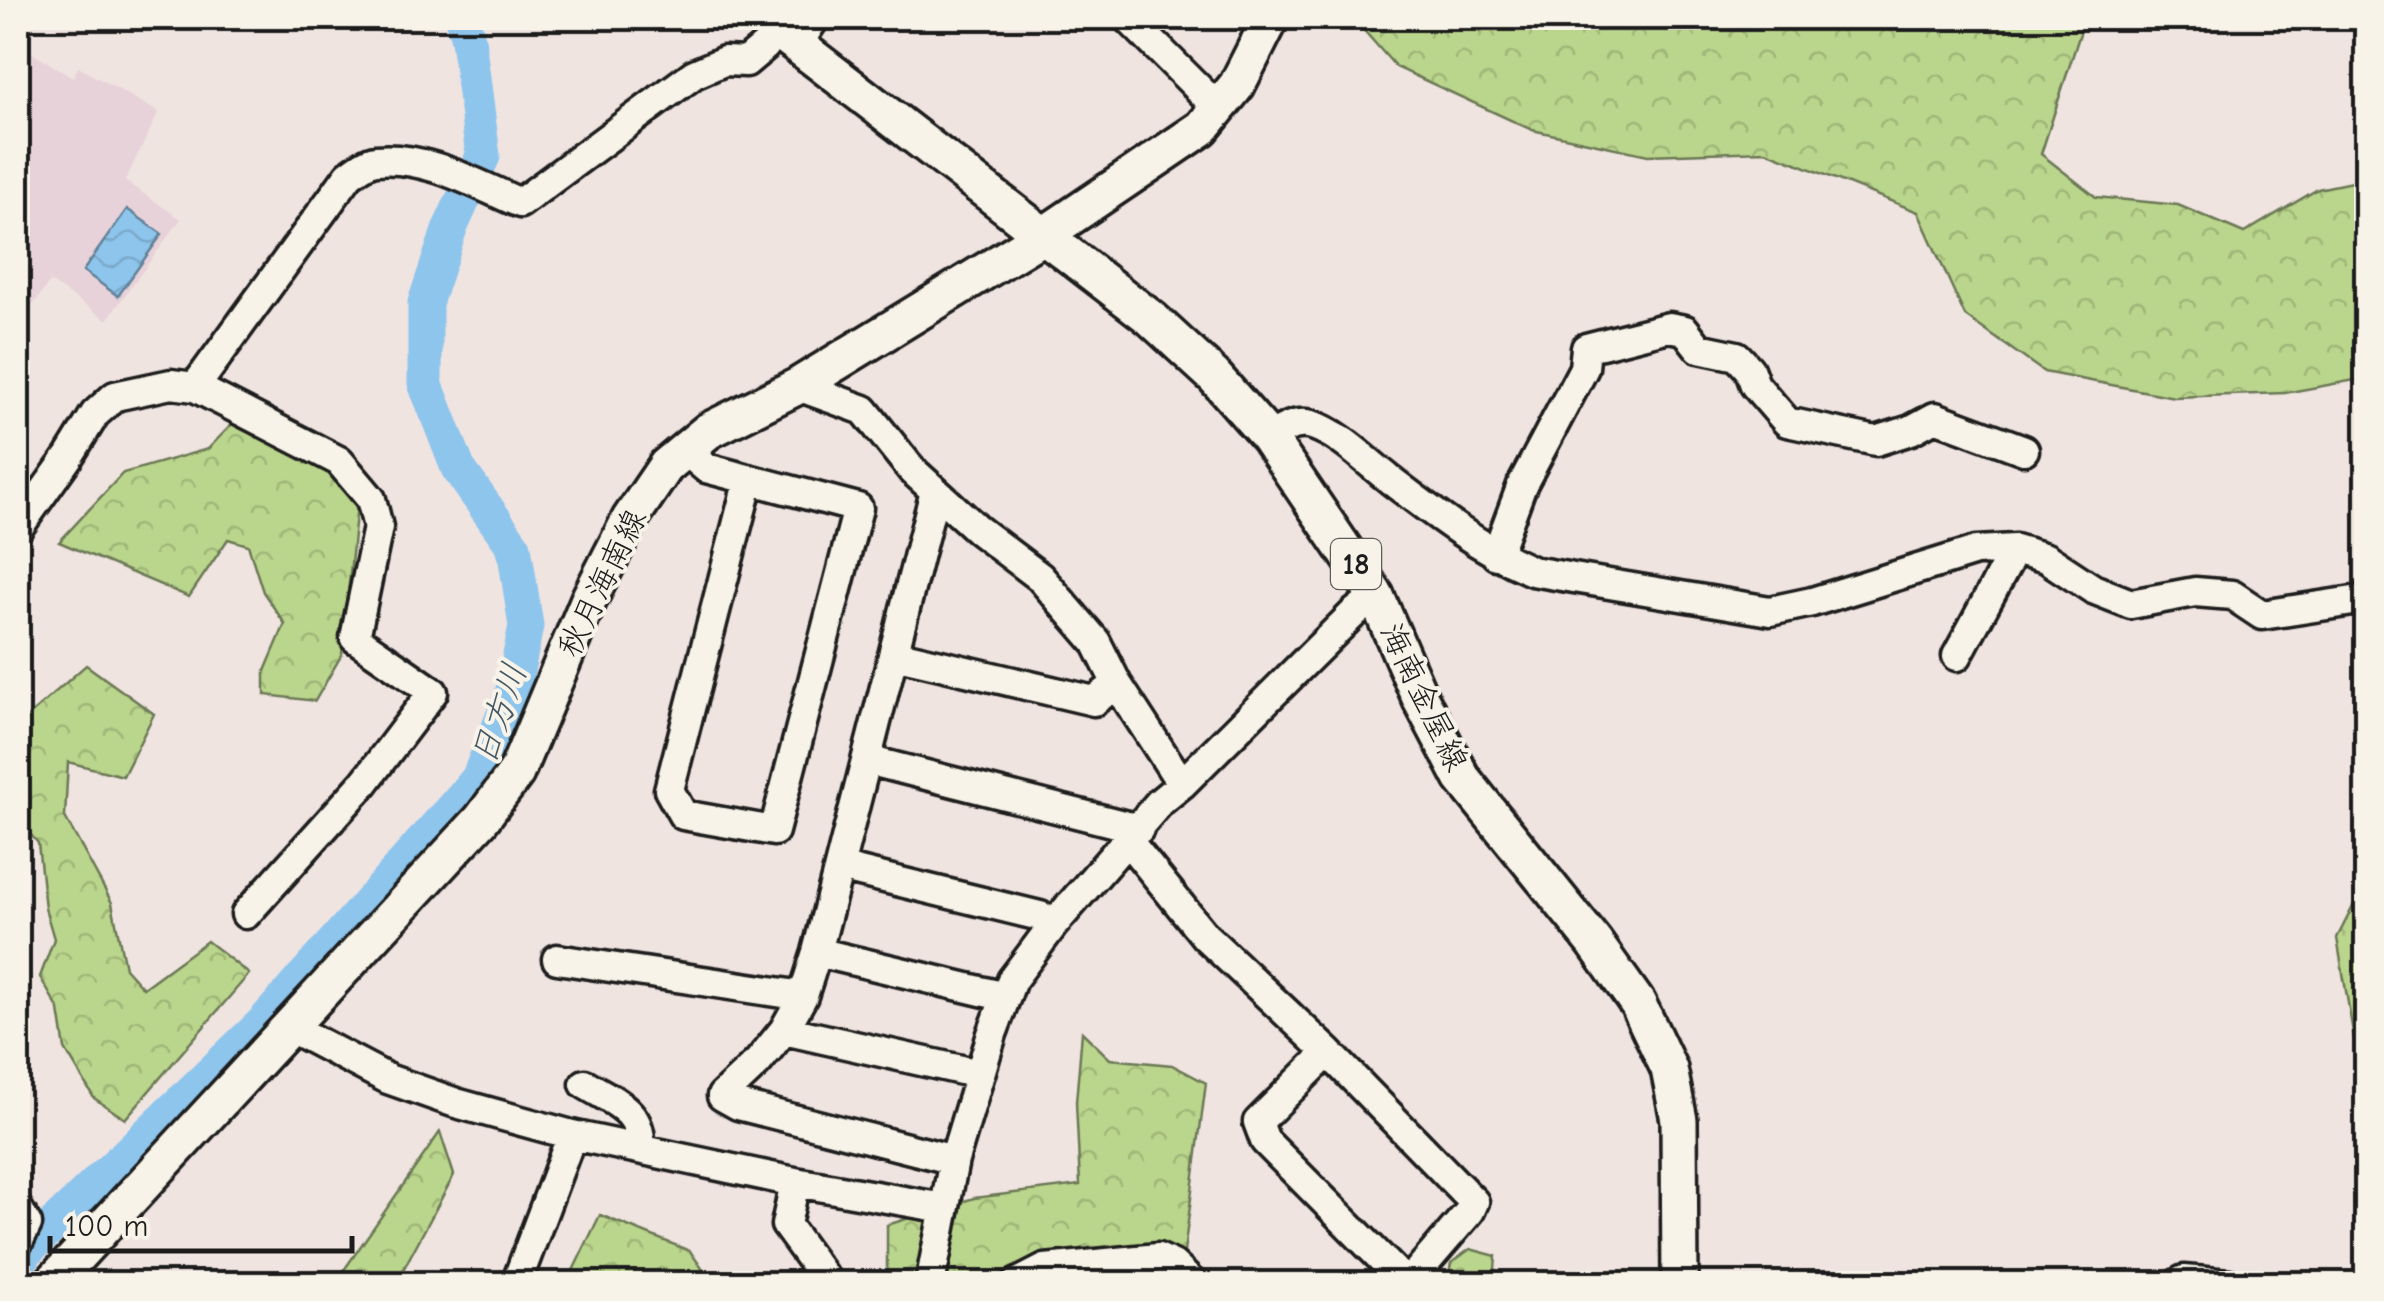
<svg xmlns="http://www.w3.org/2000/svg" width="2384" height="1301" font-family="'Comic Neue','Klee One',sans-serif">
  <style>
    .built { fill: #e8d2d9 }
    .forest { fill: url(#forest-crowns); stroke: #6b7854; stroke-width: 2.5 }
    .water { fill: url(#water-waves); stroke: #608199; stroke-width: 2.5 }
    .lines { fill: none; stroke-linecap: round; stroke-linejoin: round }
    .river { stroke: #8ec5ec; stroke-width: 35 }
    .minor-casing { stroke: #1c1c1c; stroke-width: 35 }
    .major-casing { stroke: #1c1c1c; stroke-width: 42 }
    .minor { stroke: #f7f3e8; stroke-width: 28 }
    .major { stroke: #f7f3e8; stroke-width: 35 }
    .labels { text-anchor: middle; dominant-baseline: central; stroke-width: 8; stroke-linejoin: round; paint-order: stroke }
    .shield { fill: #f7f3e8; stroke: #5e5c59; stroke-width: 2.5 }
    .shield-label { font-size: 30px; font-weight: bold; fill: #1c1c1c }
    .street-label { font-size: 32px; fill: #1c1c1c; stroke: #f7f3e8 }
    .water-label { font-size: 35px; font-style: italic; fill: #445765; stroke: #f7f3e8 }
  </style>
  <defs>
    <pattern id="forest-crowns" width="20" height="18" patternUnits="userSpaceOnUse" patternTransform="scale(2.5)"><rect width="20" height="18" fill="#bad58c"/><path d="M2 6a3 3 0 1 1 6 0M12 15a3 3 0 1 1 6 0" fill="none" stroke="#9fb678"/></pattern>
    <pattern id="water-waves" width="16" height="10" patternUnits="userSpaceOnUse" patternTransform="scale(2.5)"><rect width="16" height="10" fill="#8ec5ec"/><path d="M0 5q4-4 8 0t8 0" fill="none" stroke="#7aa9ca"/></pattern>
  </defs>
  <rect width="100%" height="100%" fill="#f0e4e1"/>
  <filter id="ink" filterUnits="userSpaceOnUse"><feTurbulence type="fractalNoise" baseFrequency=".01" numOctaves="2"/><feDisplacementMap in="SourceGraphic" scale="20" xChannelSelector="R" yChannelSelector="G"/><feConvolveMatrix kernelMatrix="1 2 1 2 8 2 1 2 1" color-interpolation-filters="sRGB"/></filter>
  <g filter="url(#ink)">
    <!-- built -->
    <path class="built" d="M 18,45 L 73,77 L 78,67 L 159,112 L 125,181 L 181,219 L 107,320 L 50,282 L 18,326 Z"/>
    <!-- forest -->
    <path class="forest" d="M 1353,18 L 2085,18 L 2041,154 L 2096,197 L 2178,205 L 2244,233 L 2318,189 L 2366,179 L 2366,378 L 2285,393 L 2174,397 L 2044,372 L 1965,316 L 1918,212 L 1766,151 L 1648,155 L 1532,130 L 1396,67 Z
      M 235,421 L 340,479 L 357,504 L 342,654 L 315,701 L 265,695 L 265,671 L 285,624 L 263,592 L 248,545 L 228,539 L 189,597 L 59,542 L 123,473 L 208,449 Z
      M 86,665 L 154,714 L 123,776 L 68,762 L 65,817 L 112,903 L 125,968 L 143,988 L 207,941 L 249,974 L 125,1119 L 94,1098 L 65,1049 L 59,1010 L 40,977 L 54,939 L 45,908 L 38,843 L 18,820 L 18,725 Z
      M 2366,881 L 2366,1054 L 2357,1056 L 2337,938 Z
      M 1082,1032 L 1110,1059 L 1172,1065 L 1206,1083 L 1180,1283 L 887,1283 L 887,1225 L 974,1198 L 1080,1185 L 1076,1102 Z
      M 440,1132 L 454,1175 L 396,1283 L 335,1283 Z
      M 600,1215 L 690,1251 L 712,1283 L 567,1283 Z
      M 1470,1249 L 1496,1256 L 1494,1283 L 1447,1283 L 1451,1263 Z"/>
    <!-- water -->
    <path class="water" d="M 127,209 L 162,234 L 118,296 L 83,271 Z"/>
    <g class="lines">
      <!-- river -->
      <path class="river" d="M 18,1265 L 26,1251 L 264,1022 L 478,779 L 512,695 L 526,626 L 514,547 L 458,468 L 425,383 L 425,303 L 450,228 L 483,156 L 468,39 L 462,18"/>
      <defs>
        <path id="minor" d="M 1128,18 L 1218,108
          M 798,43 L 815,18
          M 798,386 L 864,410 L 912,470 L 978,530 L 1040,577 L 1096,642 L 1117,684 L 1182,784
          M 195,387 L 339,461 L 371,499 L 378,527 L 355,638 L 433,692 L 364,783 L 246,914
          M 1268,437 C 1282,430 1296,420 1312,425 C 1339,433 1366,461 1388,478 C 1435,514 1479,548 1532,571 L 1770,611 L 1812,602 L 1976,551 L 2015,549 L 2046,558 L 2093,589 L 2131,604 L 2195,592 L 2232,595 L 2262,615 L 2366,599
          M 685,450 L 706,468 L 858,508 L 774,831 L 683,815 L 669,790 L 749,479
          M 18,528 L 69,456 L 95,414 L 115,396 L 171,384 L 195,387 L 349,175 C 357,169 367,161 376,160 C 426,155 476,184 520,203 L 694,74 L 724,61 L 746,62 L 765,46 L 777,29
          M 1496,555 L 1522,485 L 1584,368 L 1586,348 L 1669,327 L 1685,330 L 1699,348 L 1737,356 L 1749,369 L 1755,385 L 1787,422 L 1876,441 L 1911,430 L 1935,417 L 2024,450
          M 894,654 L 1094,701 L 1117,684
          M 1957,656 L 2015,549
          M 867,760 L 1139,829
          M 1129,842 L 1205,936 L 1328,1052 L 1258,1122 L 1265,1141 L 1407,1284
          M 839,867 L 935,491
          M 817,952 L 839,867 L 1040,916 L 1054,924
          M 557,959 L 803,996
          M 291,1028 L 388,1079 L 456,1103 L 572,1135 L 795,1182 L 944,1208
          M 784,1030 L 803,996 L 817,952 L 1006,997
          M 1328,1052 L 1474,1202 L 1470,1211 L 1420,1269 L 1414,1284
          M 585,1084 C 614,1102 643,1110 640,1149
          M 954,1160 L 738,1105 L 722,1096 L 758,1062 L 784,1030 L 979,1074
          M 795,1182 L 786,1225 L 829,1284
          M 18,1209 L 27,1224 L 18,1242
          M 516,1284 L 572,1135
          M 930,1284 L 954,1160 L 992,1034 L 1012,980 L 1054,924 L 1160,802 L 1182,784 L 1354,613 L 1376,596
          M 1016,1284 L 1045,1269 L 1158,1258 L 1173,1265 L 1193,1284
          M 2177,1284 L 2184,1280 L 2229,1284"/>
        <path id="major" d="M 762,18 L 1152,319 L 1214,376 L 1268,437 L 1376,596 L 1421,700 L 1462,778 L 1594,942 L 1638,1004 L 1669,1069 L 1679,1120 L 1680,1284
          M 51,1284 L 481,820 L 516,773 L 589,599 L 630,519 L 666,466 L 708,431 L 798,386 L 1044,235 L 1202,128 L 1237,85 L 1271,18"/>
      </defs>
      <!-- minor casing -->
      <use href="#minor" class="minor-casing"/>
      <!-- major casing -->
      <use href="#major" class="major-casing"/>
      <!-- minor -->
      <use href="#minor" class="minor"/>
      <!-- major -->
      <use href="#major" class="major"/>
    </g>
  </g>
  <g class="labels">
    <!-- shield labels -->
    <rect class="shield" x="1331" y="539" width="50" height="50" rx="8"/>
    <g class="shield-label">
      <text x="1356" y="564">18</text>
    </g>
    <!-- street labels -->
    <g class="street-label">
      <text transform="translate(602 583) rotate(-64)">秋月海南線</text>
      <text transform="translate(1424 697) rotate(64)">海南金屋線</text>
    </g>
    <!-- water labels -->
    <g class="water-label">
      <text transform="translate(499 714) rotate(-71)">日方川</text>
    </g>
  </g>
  <!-- margin -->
  <rect width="2384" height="1301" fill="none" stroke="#f7f3e8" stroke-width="60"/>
  <rect x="30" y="30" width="2324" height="1241" fill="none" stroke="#1c1c1c" stroke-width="4" filter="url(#ink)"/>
  <!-- scale -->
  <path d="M50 1236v15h302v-15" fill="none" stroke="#1c1c1c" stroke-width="5"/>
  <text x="65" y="1236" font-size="30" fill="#1c1c1c" stroke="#f7f3e8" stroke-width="8" paint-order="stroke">100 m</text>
</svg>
